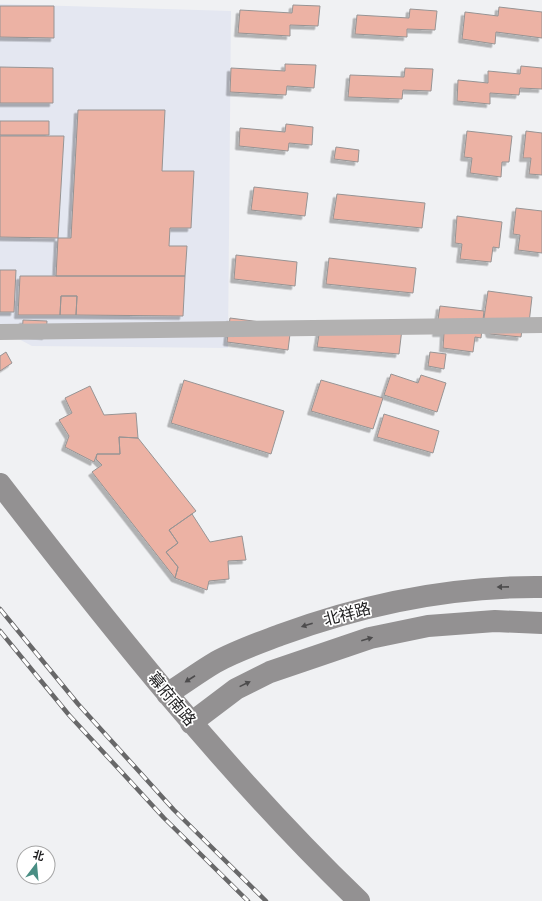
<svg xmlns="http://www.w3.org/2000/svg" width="542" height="901" font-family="'Zilla Slab','Noto Sans SC',serif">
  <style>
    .built { fill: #e4e7f1 }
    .building { fill: #ecb2a4; stroke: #979494; filter: url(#shadow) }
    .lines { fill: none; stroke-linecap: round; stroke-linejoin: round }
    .street { stroke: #b2b1b1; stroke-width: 16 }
    .secondary { stroke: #939192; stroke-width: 22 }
    .rail-casing { stroke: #686869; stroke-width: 4.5 }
    .rail { stroke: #fff; stroke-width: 3; stroke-dasharray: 9; stroke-linecap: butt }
    .oneway { fill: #4d4c4d }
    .labels { text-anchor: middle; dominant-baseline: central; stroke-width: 3.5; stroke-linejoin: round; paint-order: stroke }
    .street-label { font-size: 16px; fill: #1e1e1f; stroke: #fff }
  </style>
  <defs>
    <filter id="shadow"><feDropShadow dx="-3.5" dy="3.5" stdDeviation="0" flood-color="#0004"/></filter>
  </defs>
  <rect width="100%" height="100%" fill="#f0f1f3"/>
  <!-- built -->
  <path class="built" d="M 0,4 L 231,11 L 228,348 L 32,346 L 0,329 Z"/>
  <!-- building -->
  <path class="building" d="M 293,5 L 320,6 L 318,26 L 290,25 L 290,36 L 238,33 L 240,10 L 292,13 Z
    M 0,6 L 54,6 L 54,38 L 0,37 Z
    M 499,7 L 542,12 L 542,38 L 496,32 L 495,44 L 462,39 L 465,12 L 498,16 Z
    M 410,9 L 437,11 L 435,30 L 407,29 L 407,37 L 355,34 L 357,15 L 409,18 Z
    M 285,64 L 316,65 L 314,88 L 287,86 L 286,95 L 230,92 L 231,68 L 285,71 Z
    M 521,66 L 542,68 L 542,89 L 520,88 L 519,95 L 490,93 L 490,104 L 457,101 L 458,80 L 488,83 L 488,71 L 520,74 Z
    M 0,67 L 53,68 L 53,103 L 0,103 Z
    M 405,68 L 433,69 L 431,91 L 403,90 L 402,99 L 348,97 L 350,75 L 404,77 Z
    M 78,110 L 165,110 L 162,171 L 194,171 L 191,228 L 170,228 L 169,246 L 187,246 L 185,276 L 56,276 L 58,238 L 71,238 Z
    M 0,121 L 49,121 L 49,135 L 0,135 Z
    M 286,124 L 313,127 L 312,145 L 289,143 L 288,151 L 239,146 L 240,128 L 285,132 Z
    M 467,131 L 512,136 L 509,162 L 502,162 L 501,177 L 470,173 L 472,158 L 464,157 Z
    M 526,131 L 542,133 L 542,175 L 529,174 L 531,158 L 523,158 Z
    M 0,136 L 64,136 L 58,238 L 0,237 Z
    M 336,147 L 359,150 L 358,162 L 334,159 Z
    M 254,187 L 308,193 L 305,216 L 251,210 Z
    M 337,194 L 425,203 L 422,228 L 333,219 Z
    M 516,208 L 542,211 L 542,253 L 518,250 L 520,235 L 513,234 Z
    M 457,216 L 502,222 L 499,248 L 493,247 L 491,262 L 460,259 L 462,244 L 455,243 Z
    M 236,255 L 297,262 L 295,286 L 234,279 Z
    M 329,258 L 416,268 L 413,293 L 326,284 Z
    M 0,270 L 16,270 L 14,312 L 0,312 Z
    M 20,276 L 185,276 L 183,316 L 76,315 L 77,296 L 61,296 L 60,315 L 18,315 Z
    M 488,291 L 532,297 L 529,323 L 523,322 L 521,337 L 490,334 L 484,318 Z
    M 61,296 L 77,296 L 76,315 L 60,315 Z
    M 440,306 L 484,311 L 481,338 L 475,337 L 473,352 L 443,348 L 444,333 L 436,333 Z
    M 230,318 L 291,326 L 288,350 L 227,342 Z
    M 23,320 L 47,321 L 46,336 L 22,334 Z
    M 321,322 L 402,329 L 399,354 L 317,347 Z
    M 6,352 L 12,363 L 0,371 L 0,356 Z
    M 430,352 L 446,354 L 444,369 L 428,366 Z
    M 391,374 L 418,383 L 421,375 L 446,383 L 437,412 L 384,395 Z
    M 184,380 L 284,411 L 271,454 L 171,423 Z
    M 321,380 L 383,398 L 373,429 L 311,411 Z
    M 90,386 L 104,415 L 136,413 L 138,438 L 119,437 L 120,454 L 97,454 L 94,462 L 65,447 L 69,436 L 59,420 L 72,413 L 65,398 Z
    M 384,414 L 439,431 L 433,453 L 377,437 Z
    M 119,437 L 138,438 L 196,511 L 169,530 L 178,543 L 166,552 L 178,567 L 175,578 L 92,472 L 102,465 L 96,459 L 97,454 L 120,454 Z
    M 192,514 L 210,542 L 242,536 L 246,560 L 228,561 L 229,579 L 209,581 L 207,590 L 175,578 L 178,567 L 166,552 L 178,543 L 169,530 Z"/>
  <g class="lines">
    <!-- street -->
    <path class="street" d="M 0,332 L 542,325"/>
    <!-- secondary -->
    <path class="secondary" d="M 0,484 C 112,629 227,774 359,901
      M 167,694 C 183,684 199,672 216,662 C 236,651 259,643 280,635 C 364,604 452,586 542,587
      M 191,723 L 236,689 L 270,672 L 370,638 L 428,626 L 495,621 L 542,623"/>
    <defs>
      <path id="rail" d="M 0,609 L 78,704 L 174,810 L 266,901
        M 0,631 L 69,715 L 164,818 L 248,901"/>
    </defs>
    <!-- rail casing -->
    <use href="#rail" class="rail-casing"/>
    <!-- rail -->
    <use href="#rail" class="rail"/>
  </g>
  <!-- one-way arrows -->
  <defs><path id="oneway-solid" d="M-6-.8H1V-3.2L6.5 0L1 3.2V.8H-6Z"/></defs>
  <g class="oneway">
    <use href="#oneway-solid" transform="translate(503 587) rotate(179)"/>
    <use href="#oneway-solid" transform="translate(307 625) rotate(162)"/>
    <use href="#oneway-solid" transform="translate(367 639) rotate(-16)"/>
    <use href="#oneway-solid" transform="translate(190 679) rotate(147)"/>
    <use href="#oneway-solid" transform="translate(245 684) rotate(-26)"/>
  </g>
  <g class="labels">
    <!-- street labels -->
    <g class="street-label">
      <text transform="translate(347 614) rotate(-15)">北祥路</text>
      <text transform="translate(172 699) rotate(50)">幕府南路</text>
    </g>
  </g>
  <!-- north arrow -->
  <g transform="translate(36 865) rotate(16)"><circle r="19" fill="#ffffff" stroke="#a5a5a5"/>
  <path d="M0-3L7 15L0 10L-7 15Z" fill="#498e84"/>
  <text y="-6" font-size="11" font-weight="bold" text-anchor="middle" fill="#1e1e1f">北</text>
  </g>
</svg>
